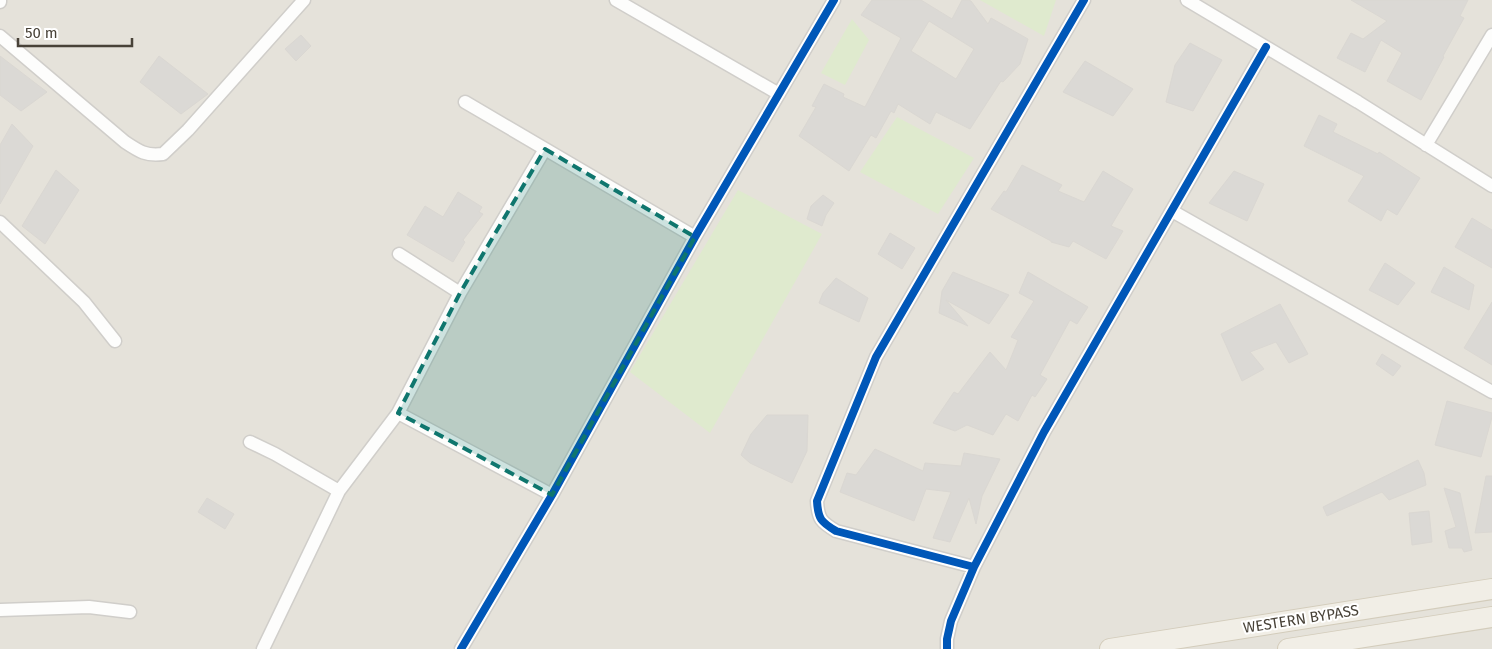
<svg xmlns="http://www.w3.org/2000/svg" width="1492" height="649" font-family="'Fira Sans',sans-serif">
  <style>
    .residential { fill: #e5e2da }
    .green { fill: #dfeace }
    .building { fill: #dbd9d5; stroke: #dad7d2; fill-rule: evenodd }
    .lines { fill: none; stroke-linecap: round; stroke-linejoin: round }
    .street-casing { stroke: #d0ceca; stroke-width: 15 }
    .primary-casing { stroke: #d3ccbb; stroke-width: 22 }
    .street { stroke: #fdfdfc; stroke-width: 12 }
    .primary { stroke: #f1eee6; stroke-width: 20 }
    .cycleway-casing { stroke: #fff; stroke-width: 11 }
    .cycleway { stroke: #0057b8; stroke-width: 8 }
    .marked { fill: #0f766e; fill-opacity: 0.2; stroke: #0f766e; stroke-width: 4; stroke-dasharray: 10 6; stroke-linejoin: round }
    .labels { text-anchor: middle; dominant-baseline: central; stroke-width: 4; stroke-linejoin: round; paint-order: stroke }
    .street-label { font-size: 15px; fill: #484238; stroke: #fff }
  </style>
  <rect width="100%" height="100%" fill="#f2f0ec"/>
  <!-- residential -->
  <path class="residential" d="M 0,0 L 1492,0 L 1492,649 L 0,649 Z"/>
  <!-- green -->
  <path class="green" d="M 980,0 L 1056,0 L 1044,36 Z
    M 852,19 L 869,40 L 845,85 L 821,73 Z
    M 897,117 L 974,158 L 938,214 L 860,172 Z
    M 738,190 L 822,234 L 710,433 L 630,372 Z"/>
  <!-- building -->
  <path class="building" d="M 872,0 L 921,0 L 952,19 L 962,0 L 968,0 L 971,1 L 988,24 L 991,18 L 1028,39 L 1020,64 L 1003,82 L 1001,81 L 970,129 L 936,112 L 930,124 L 898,104 L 894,113 L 891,111 L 876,138 L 871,135 L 849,171 L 799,136 L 816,107 L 812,106 L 824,84 L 844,94 L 843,97 L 865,107 L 901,38 L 861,15 ZM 929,21 L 974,49 L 956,79 L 911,51 Z
    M 1351,0 L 1468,0 L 1460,16 L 1464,18 L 1443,56 L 1444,57 L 1421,100 L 1387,81 L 1402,53 L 1381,40 L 1365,72 L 1337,58 L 1351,33 L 1363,39 L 1387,21 Z
    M 301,35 L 311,46 L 296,61 L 285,49 Z
    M 1190,43 L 1222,60 L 1193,111 L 1166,102 L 1175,65 Z
    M 0,56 L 47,92 L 21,111 L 0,95 Z
    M 159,56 L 208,94 L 181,114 L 140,82 Z
    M 1085,61 L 1133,89 L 1113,116 L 1063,92 Z
    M 1319,115 L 1337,124 L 1333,132 L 1378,154 L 1379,152 L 1420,178 L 1397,215 L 1387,209 L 1381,221 L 1348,201 L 1364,176 L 1304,146 Z
    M 12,124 L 33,146 L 0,204 L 0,145 Z
    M 1022,165 L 1062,185 L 1058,191 L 1084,202 L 1103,171 L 1133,189 L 1111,226 L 1123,231 L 1106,259 L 1073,241 L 1069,247 L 1051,242 L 1051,241 L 991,209 L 1004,191 L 1006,192 Z
    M 56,170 L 79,190 L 45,244 L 22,226 Z
    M 1234,171 L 1264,184 L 1247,221 L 1209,203 Z
    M 458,192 L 482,207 L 479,212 L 483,214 L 463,240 L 465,242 L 453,262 L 407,235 L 425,206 L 443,217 Z
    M 823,195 L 834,203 L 826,215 L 822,226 L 807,219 L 811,206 Z
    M 1472,218 L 1492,230 L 1492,268 L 1455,247 Z
    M 890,233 L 915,248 L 902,269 L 878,254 Z
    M 1385,263 L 1415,283 L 1398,305 L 1369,290 Z
    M 1444,267 L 1474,285 L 1469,310 L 1431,292 Z
    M 953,272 L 1009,295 L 989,324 L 946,300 L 968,326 L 939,313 L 942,291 Z
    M 1028,272 L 1088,307 L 1077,324 L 1070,320 L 1040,375 L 1047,379 L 1035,397 L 1032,395 L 1018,421 L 1006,414 L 993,435 L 967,425 L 955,431 L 933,423 L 954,392 L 958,394 L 990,352 L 1006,370 L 1018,340 L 1011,337 L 1034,301 L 1019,293 Z
    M 836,278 L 868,298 L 859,322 L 819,303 L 823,293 Z
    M 1492,302 L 1492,365 L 1464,348 Z
    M 1280,304 L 1308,354 L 1289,363 L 1276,342 L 1250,352 L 1264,369 L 1242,381 L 1221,334 Z
    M 1382,354 L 1401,366 L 1393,376 L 1376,364 Z
    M 1447,401 L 1492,413 L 1492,417 L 1481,457 L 1435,445 Z
    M 767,415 L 808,415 L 807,451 L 792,483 L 750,463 L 741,455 L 751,434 Z
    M 875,449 L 923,471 L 925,463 L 961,466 L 964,453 L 1000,459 L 982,496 L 976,524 L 969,498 L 950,542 L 933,538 L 951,492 L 926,489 L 914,521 L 840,492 L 847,473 L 856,475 Z
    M 1418,460 L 1424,473 L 1426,485 L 1389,500 L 1382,492 L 1327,516 L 1323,507 Z
    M 1486,476 L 1492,476 L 1492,532 L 1475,533 Z
    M 1444,488 L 1460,493 L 1472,550 L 1464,552 L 1462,548 L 1449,548 L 1445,531 L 1456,527 Z
    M 207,498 L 234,514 L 225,529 L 198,512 Z
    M 1429,511 L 1432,542 L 1412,545 L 1409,513 Z"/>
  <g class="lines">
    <defs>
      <path id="street" d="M 616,0 L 779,94
        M 1187,0 L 1358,102 L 1492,186
        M 0,2 L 0,0
        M 0,36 L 125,142 C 140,152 146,156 163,154 L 188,130 L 304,0
        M 465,102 L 695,237
        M 1426,145 L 1492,35
        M 1172,211 L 1492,392
        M 0,222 L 84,302 L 115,341
        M 460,293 L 545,149
        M 398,413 L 552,495
        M 250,442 L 275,454 L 339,491
        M 974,567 L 836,531 C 821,522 818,519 817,501 L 876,357 L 1084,0
        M 0,610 L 89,607 L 130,612
        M 263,649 L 339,491 L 398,413 L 460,293 L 399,254
        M 461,649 L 552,495 L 695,237 L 834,0
        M 947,649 L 947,639 L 951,621 L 974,567 L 1044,432 L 1266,47"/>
      <path id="primary" d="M 1110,649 L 1492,589
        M 1288,649 L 1492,617"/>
    </defs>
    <!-- street casing -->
    <use href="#street" class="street-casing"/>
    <!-- primary casing -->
    <use href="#primary" class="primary-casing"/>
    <!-- street -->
    <use href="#street" class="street"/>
    <!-- primary -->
    <use href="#primary" class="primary"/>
    <defs>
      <path id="cycleway" d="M 974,567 L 836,531 C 821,522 818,519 817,501 L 876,357 L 1084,0
        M 461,649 L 552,495 L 695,237 L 834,0
        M 947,649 L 947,639 L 951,621 L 974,567 L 1044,432 L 1266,47"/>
    </defs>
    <!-- cycleway casing -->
    <use href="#cycleway" class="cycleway-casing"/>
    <!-- cycleway -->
    <use href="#cycleway" class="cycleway"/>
  </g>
  <!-- marked area -->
  <path class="marked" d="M 545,149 L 695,237 L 552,495 L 398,413 L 460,293 Z"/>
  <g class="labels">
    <!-- street labels -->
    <g class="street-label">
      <text transform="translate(1301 619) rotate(-9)">WESTERN BYPASS</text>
    </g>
  </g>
  <!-- scale -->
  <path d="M18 38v8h114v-8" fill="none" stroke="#484238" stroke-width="2.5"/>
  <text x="25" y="38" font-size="15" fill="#484238" stroke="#ffffff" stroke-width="4" paint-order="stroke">50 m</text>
</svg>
